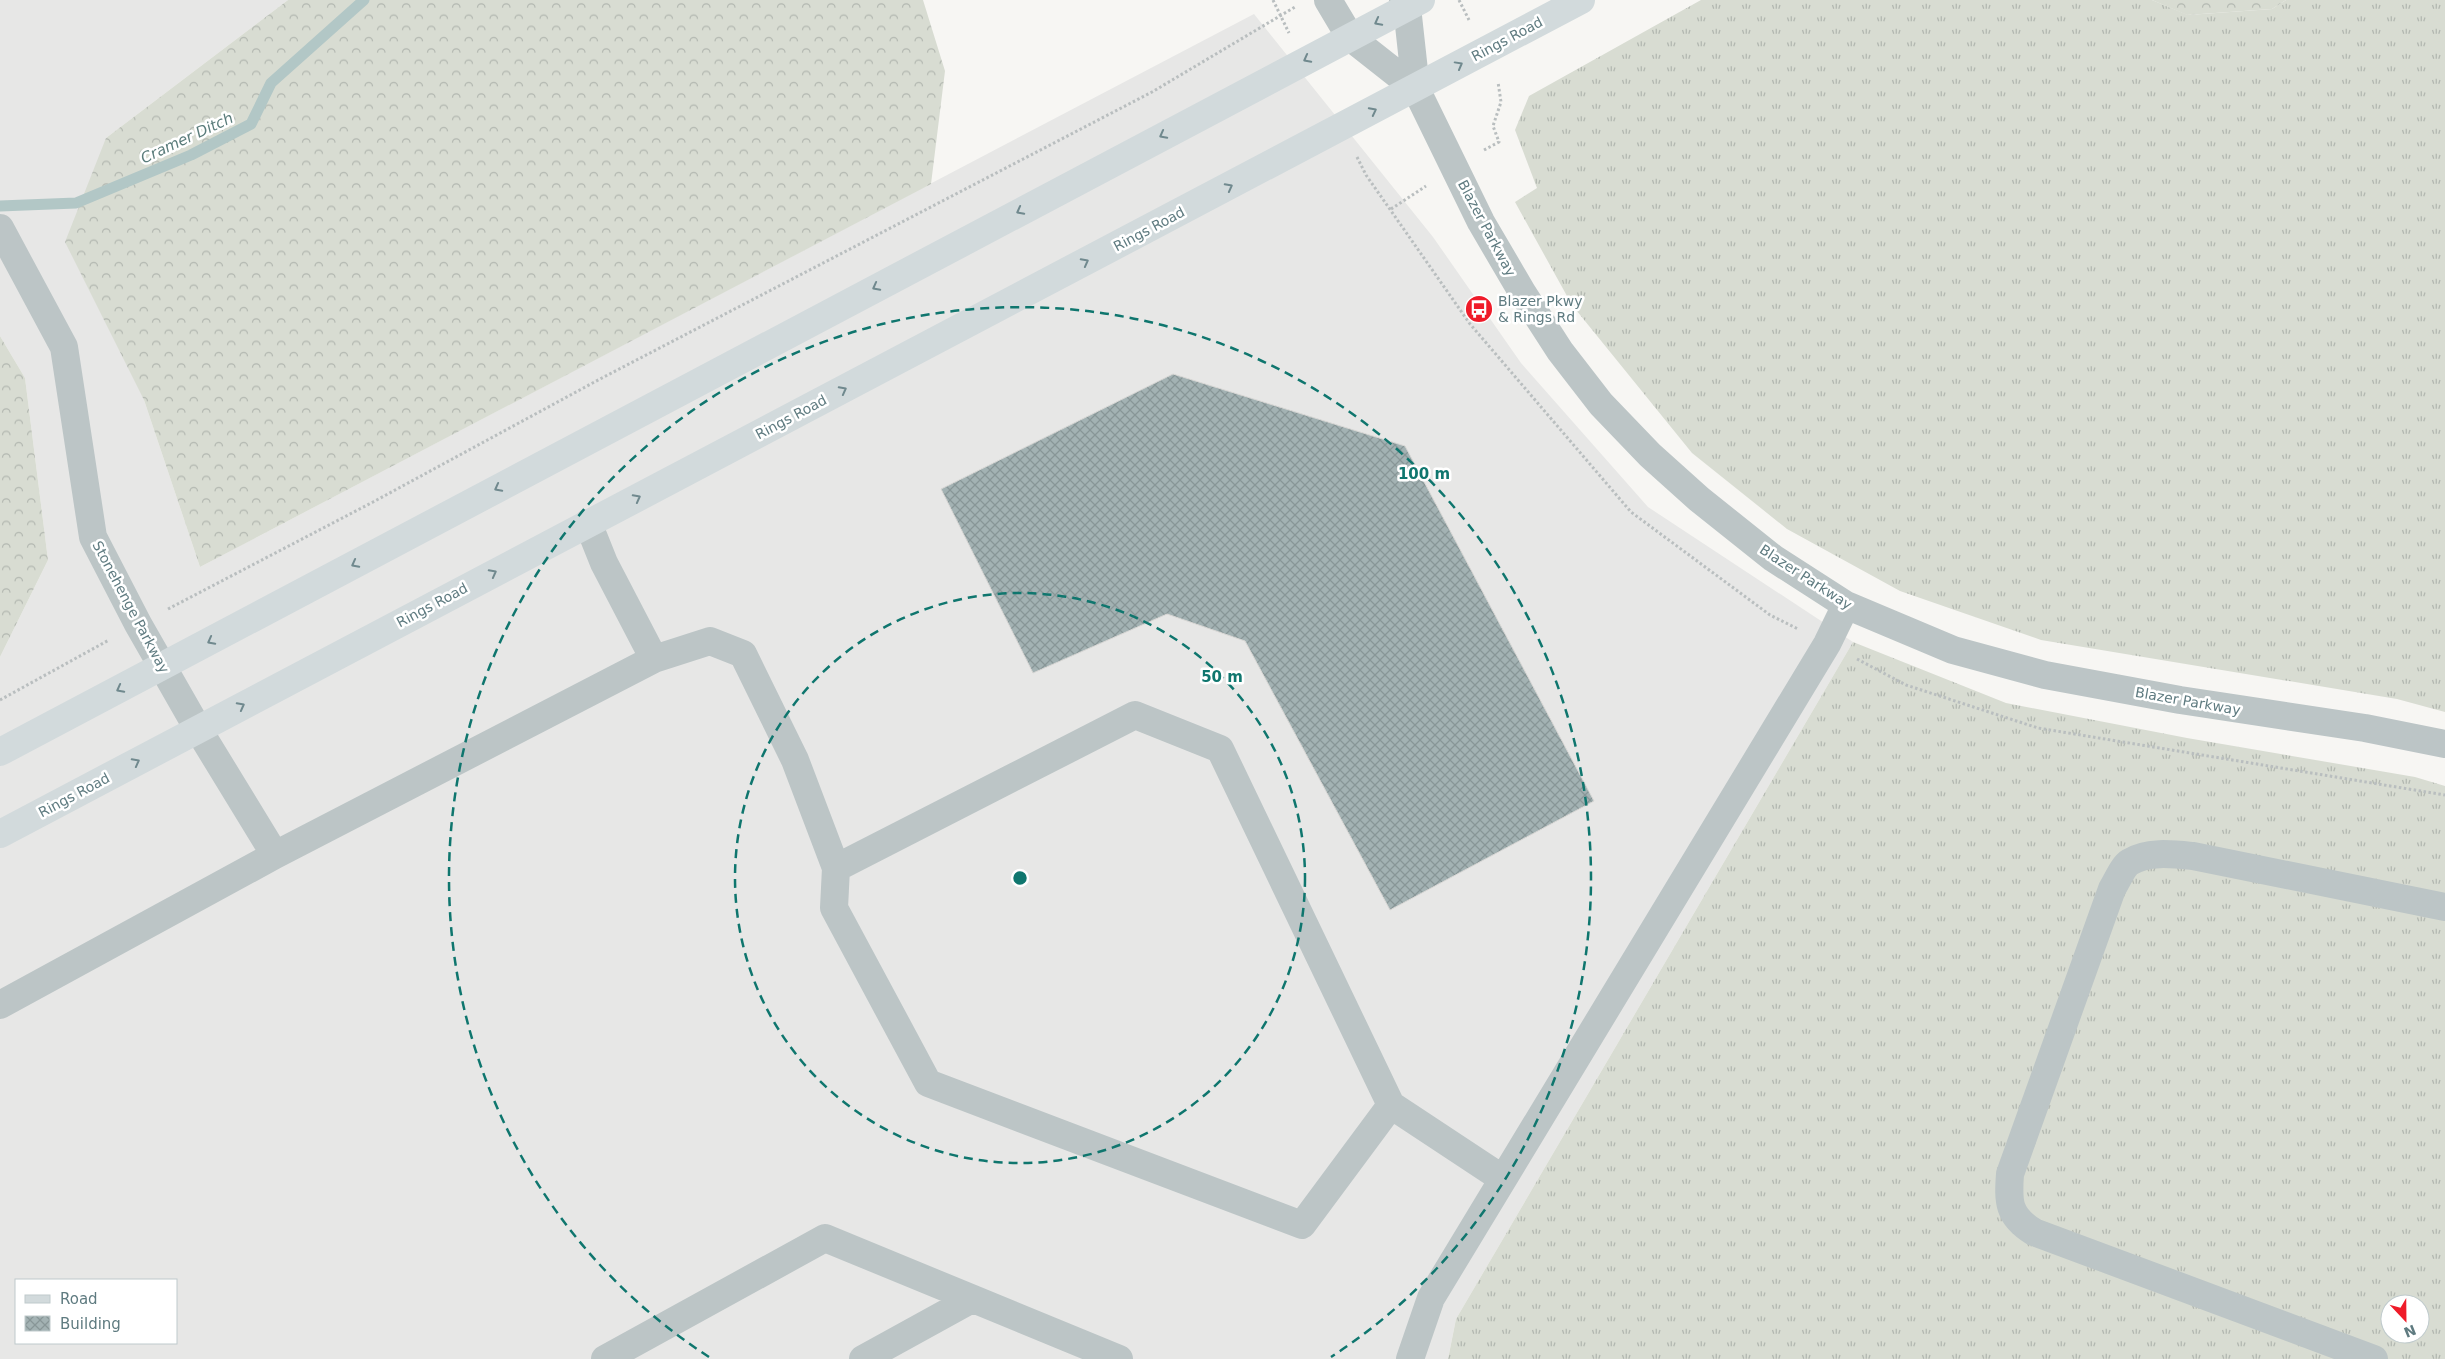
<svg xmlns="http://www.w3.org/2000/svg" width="2445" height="1359" font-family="'DejaVu Sans',sans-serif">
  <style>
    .built { fill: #e7e7e6; fill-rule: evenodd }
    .grass { fill: url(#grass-tufts); fill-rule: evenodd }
    .forest { fill: url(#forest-crowns) }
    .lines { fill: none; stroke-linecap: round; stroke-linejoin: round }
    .stream { stroke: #b2c7c6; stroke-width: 11 }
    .building { fill: url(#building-cross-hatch); stroke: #d8d7d5 }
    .path { stroke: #b9bebf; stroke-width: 3; stroke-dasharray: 2.5 2.5; stroke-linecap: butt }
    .minor { stroke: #bcc5c6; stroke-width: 28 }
    .major { stroke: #d2dadc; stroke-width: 28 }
    .oneway { stroke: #70898e }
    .ring { fill: none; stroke: #0f766e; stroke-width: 2.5; stroke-dasharray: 9 6 }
    .labels { text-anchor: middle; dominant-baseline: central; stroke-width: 5; stroke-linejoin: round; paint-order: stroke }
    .street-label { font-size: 14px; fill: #5f7b80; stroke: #fff }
    .poi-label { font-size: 14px; fill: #5f7b80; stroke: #fff; text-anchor: start }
    .water-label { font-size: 15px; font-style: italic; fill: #5a7c7b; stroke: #fff }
    .centre { fill: #0f766e; stroke: #fff; stroke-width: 2.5 }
    .ring-label { font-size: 15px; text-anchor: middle; font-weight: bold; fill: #0f766e; stroke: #fff; stroke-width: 5; stroke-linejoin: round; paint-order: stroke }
  </style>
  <defs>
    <pattern id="grass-tufts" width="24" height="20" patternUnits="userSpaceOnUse" patternTransform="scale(1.25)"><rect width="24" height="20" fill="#d8dcd2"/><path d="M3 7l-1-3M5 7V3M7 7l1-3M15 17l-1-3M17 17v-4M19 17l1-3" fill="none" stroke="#b2b7b0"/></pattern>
    <pattern id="forest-crowns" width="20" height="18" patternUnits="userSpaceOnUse" patternTransform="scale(1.25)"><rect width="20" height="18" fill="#d8dcd2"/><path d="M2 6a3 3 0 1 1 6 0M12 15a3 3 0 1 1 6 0" fill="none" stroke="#b2b7b0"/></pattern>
    <pattern id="building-cross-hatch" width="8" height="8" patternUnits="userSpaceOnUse" patternTransform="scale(1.25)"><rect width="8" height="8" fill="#a3b2b3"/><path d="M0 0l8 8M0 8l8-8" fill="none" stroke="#889697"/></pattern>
  </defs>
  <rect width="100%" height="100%" fill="#f7f6f3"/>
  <!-- built -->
  <path class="built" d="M 0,0 L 288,0 L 106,138 L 144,400 L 200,567 L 1254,14 L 1433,237 L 1521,363 L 1648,507 L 1853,642 L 1456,1319 L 1448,1359 L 0,1359 L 0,657 L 48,560 L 25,378 L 0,336 ZM 16,1280 L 176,1280 L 176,1343 L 16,1343 Z"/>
  <!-- grass -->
  <path class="grass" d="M 1701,0 L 2152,0 L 2188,15 L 2272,9 L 2286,0 L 2445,0 L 2445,712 L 2397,699 L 2041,640 L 1900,591 L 1787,529 L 1692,453 L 1572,305 L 1515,202 L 1537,188 L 1515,130 L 1529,96 Z
    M 1853,642 L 2006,703 L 2187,738 L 2415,777 L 2445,786 L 2445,1359 L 1448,1359 L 1456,1319 ZM 2390,1304 L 2420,1304 L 2420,1334 L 2390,1334 Z"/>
  <!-- forest -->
  <path class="forest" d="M 288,0 L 923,0 L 945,71 L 931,184 L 200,567 L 144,400 L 65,242 L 106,138 Z
    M 2152,0 L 2286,0 L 2272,9 L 2187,15 Z
    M 0,336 L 25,378 L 48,560 L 0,657 Z"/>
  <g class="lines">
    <!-- stream -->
    <path class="stream" d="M 0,206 L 76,203 L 191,155 L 251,124 L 271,83 L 364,0"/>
  </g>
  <!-- building -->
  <path class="building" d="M 1173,374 L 1405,446 L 1594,801 L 1390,910 L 1245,641 L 1167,614 L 1033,673 L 941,489 Z"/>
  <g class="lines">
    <!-- path -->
    <path class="path" d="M 1273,0 L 1289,33
      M 1459,0 L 1469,20
      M 1484,150 L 1499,142 L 1493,126 L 1501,102 L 1498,82
      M 1357,157 L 1366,175 L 1470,324 L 1631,512 L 1770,615 L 1798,629
      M 1391,209 L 1426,186
      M 168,609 L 373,502 L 600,379 L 1152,92 L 1295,7
      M 1857,659 L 1906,685 L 2038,728 L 2445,795
      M 0,700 L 109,640"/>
    <!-- minor -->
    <path class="minor" d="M 1328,0 L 1350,37 L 1416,89
      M 1403,0 L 1407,7 L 1416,89 L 1481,222 L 1522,292 L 1560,351 L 1601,404 L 1650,455 L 1699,499 L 1773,558 L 1846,605 L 1953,650 L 2045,675 L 2180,700 L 2365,728 L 2445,744
      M 0,228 L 64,347 L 93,537 L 138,624 L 198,729 L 275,855
      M 588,523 L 604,563 L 654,659
      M 836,868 L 1135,715 L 1220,749 L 1391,1105
      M 0,1005 L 275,855 L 654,659 L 710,641 L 743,654 L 795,760 L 836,868 L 834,908 L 928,1083 L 1302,1225 L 1391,1105 L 1503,1179
      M 605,1359 L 825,1238 L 1119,1359
      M 863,1359 L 972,1299
      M 1410,1359 L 1431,1298 L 1827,644 L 1846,605
      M 2374,1359 L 2034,1232 C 2008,1216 2008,1202 2010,1174 L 2112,889 C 2117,881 2123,866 2130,862 C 2147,851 2173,854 2193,856 L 2445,907"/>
    <!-- major -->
    <path class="major" d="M 0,752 L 1421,0
      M 0,834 L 1581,0"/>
  </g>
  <!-- one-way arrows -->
  <defs><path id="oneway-chevron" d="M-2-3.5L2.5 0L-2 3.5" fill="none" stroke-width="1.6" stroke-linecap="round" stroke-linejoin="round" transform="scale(1.25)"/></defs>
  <g class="oneway">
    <use href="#oneway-chevron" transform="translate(1378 22) rotate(152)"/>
    <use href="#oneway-chevron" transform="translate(1307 59) rotate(152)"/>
    <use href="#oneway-chevron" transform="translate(1459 65) rotate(-29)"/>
    <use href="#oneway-chevron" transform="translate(1373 111) rotate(-27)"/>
    <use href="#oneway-chevron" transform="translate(1163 135) rotate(152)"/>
    <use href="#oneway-chevron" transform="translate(1229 187) rotate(-28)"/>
    <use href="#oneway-chevron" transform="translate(1020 211) rotate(152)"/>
    <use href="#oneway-chevron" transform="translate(1085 262) rotate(-28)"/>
    <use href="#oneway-chevron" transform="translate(876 287) rotate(152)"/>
    <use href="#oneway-chevron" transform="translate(843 390) rotate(-28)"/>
    <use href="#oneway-chevron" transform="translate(498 488) rotate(152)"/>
    <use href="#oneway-chevron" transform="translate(637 498) rotate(-28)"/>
    <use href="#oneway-chevron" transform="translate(355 564) rotate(152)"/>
    <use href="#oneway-chevron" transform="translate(493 573) rotate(-28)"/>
    <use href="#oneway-chevron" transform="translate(211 641) rotate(152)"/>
    <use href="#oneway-chevron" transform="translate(120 689) rotate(152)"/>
    <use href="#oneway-chevron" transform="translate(241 706) rotate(-28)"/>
    <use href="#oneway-chevron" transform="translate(136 762) rotate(-28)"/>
  </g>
  <!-- distance rings -->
  <g class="ring">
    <circle cx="1020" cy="878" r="285"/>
    <path d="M709 1357A571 571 0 1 1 1331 1357"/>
  </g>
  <!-- icons -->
  <defs>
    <symbol id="bus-disc" viewBox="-11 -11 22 22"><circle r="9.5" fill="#ef1b29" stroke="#fff"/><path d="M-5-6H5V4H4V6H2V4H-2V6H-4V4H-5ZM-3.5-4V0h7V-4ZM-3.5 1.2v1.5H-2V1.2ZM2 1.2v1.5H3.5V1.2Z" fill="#fff"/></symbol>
  </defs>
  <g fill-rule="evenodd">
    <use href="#bus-disc" x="1463" y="293" width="32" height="32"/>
  </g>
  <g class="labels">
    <!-- street labels -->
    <g class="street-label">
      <text transform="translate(1507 39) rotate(-28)">Rings Road</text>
      <text transform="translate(1487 228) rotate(62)">Blazer Parkway</text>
      <text transform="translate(1149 229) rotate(-28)">Rings Road</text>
      <text transform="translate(791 417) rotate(-28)">Rings Road</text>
      <text transform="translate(1806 577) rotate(33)">Blazer Parkway</text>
      <text transform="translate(432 605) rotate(-28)">Rings Road</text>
      <text transform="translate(131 607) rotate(62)">Stonehenge Parkway</text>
      <text transform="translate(2188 701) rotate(10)">Blazer Parkway</text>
      <text transform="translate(74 795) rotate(-28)">Rings Road</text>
    </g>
    <!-- poi labels -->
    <g class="poi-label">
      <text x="1498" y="301">Blazer Pkwy<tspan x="1498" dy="16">&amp; Rings Rd</tspan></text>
    </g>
    <!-- water labels -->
    <g class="water-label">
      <text transform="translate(187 138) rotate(-25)">Cramer Ditch</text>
    </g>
  </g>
  <circle cx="1020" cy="878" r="8" class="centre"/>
  <g class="ring-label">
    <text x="1424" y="479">100 m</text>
    <text x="1222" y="682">50 m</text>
  </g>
  <!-- legend -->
  <rect x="15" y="1279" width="162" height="65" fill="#ffffff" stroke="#bfcacc"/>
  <rect x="25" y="1295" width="25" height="8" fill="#d2dadc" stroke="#bfcacc"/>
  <text x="60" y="1304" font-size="15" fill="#5f7b80">Road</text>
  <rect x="25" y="1316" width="25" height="15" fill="url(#building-cross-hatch)" stroke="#bfcacc"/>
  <text x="60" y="1329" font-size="15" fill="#5f7b80">Building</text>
  <!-- north arrow -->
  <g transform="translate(2405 1319) rotate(158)"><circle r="24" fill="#ffffff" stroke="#bfcacc"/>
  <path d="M0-4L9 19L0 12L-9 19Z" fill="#ef1b29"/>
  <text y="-8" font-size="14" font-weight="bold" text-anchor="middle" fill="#5f7b80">N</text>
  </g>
</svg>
